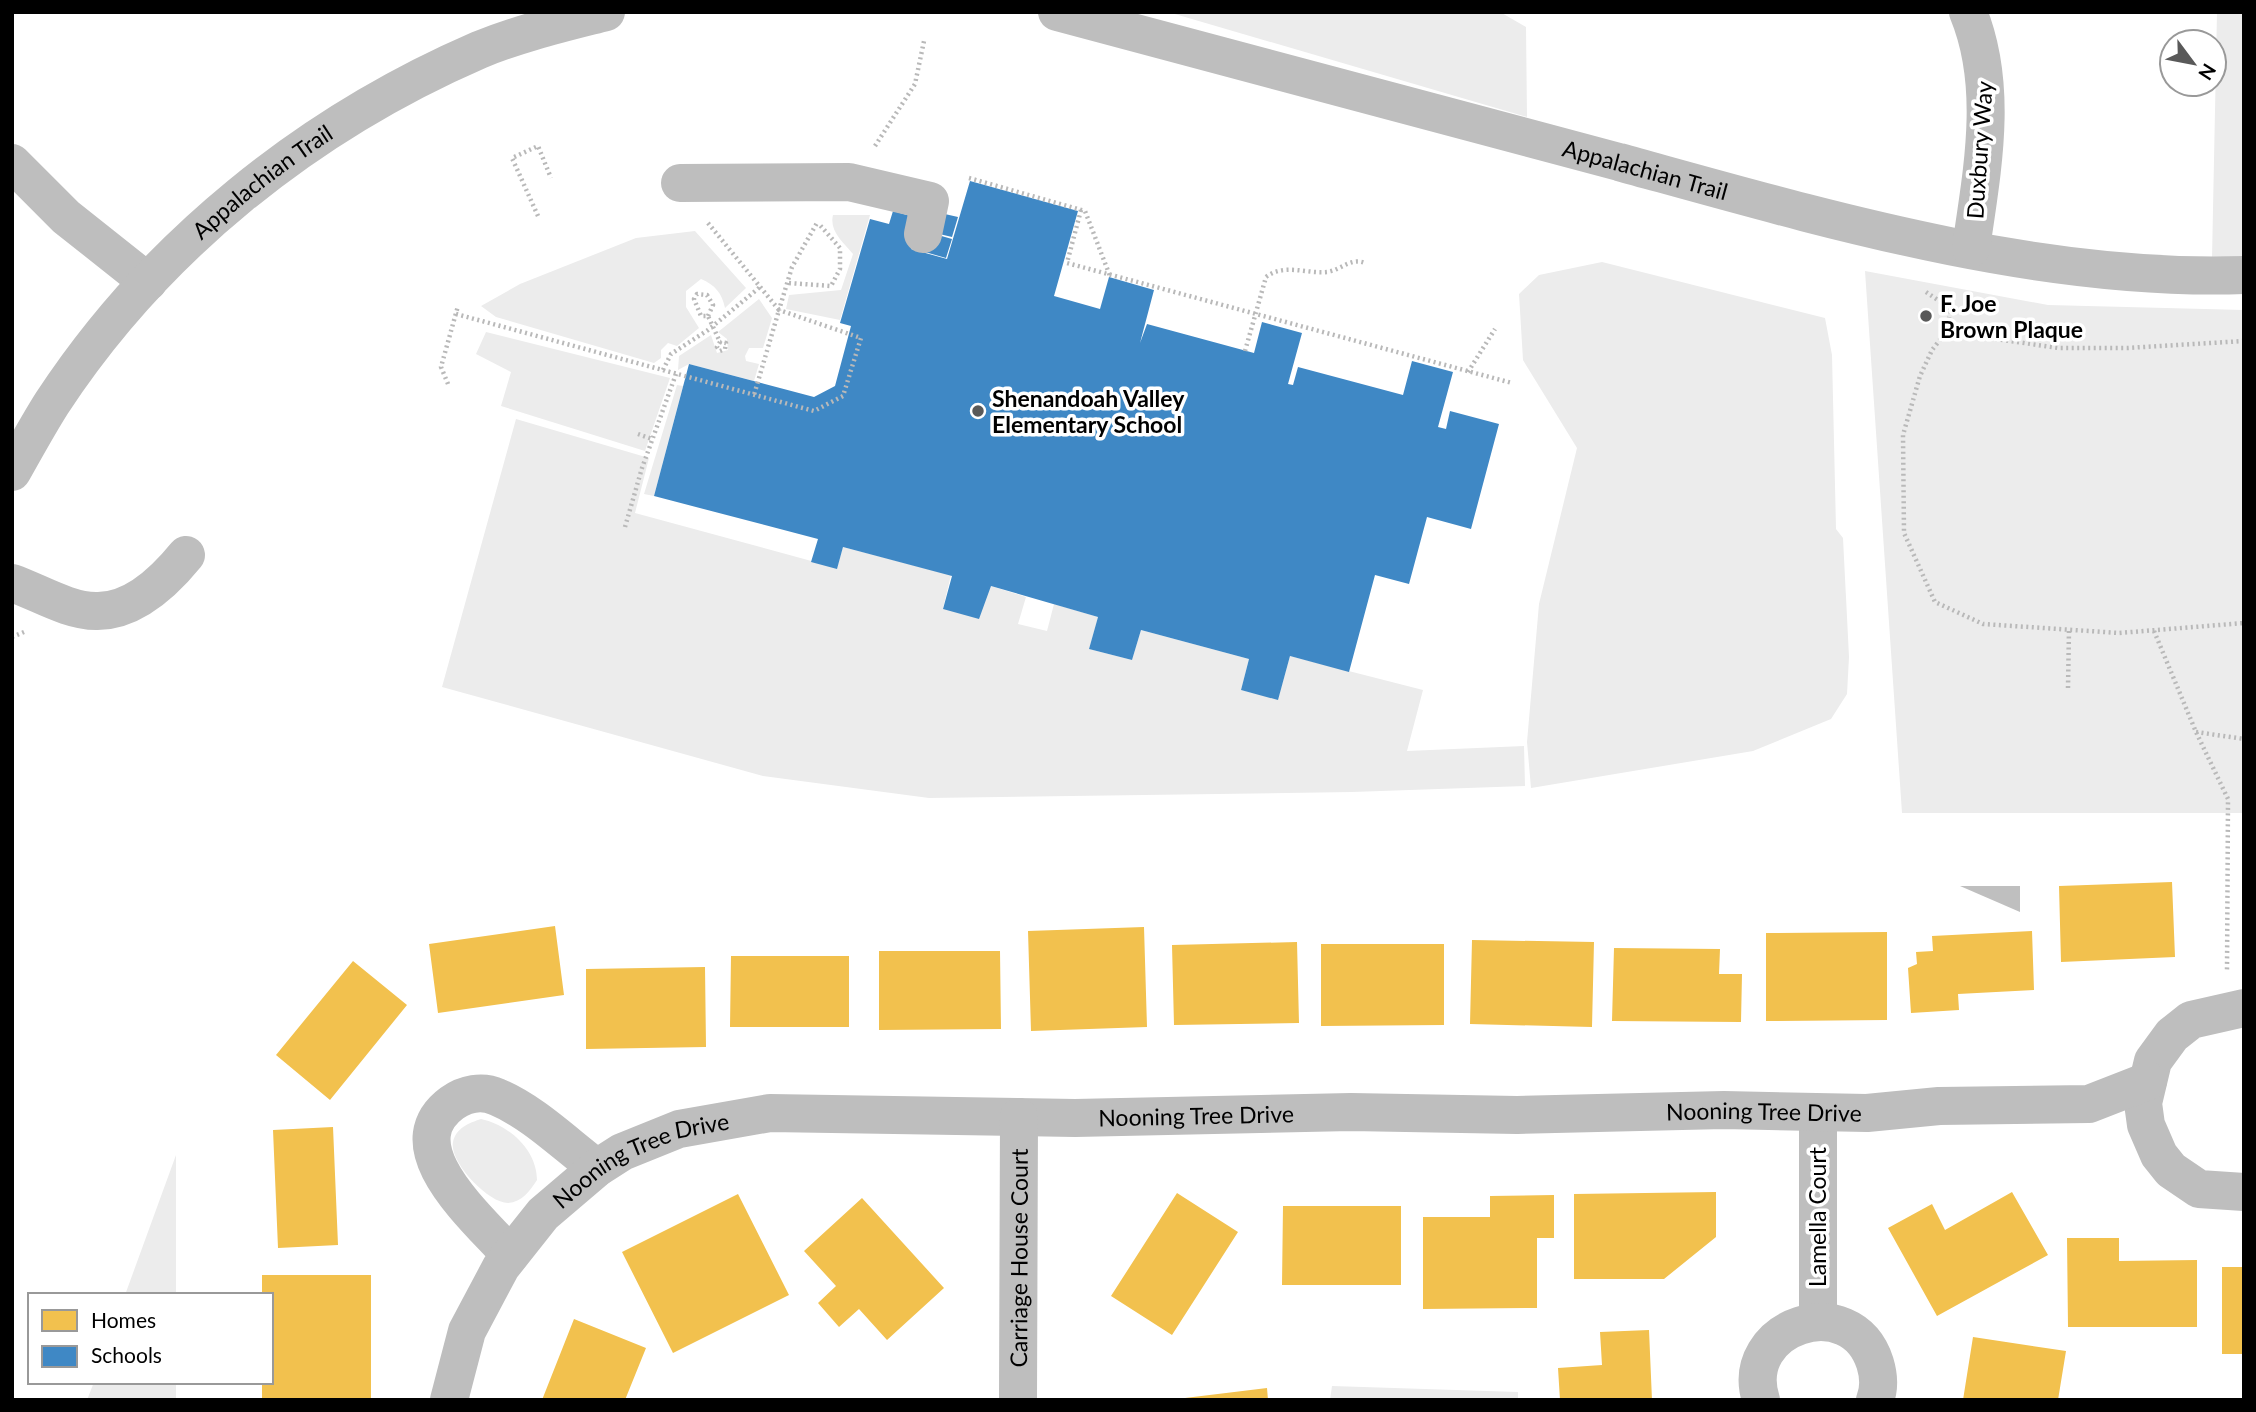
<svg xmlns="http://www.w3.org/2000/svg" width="2256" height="1412" font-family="Lato,sans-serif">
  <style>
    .green { fill: #ececec }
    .water { fill: #bfbfbf }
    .homes { fill: #f2c14e }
    .schools { fill: #3f88c5 }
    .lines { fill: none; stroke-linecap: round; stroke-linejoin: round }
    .path { stroke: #b9b9b9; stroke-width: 4.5; stroke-dasharray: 2 3.5; stroke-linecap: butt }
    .minor { stroke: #bebebe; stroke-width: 38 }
    .poi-dot { fill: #595959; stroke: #fff; stroke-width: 2.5 }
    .labels { text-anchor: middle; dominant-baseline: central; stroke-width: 7; stroke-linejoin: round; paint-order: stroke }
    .street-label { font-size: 23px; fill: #000; stroke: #fff }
    .poi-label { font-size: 23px; font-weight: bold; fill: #000; stroke: #fff; text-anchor: start }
  </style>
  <rect width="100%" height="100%" fill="#fff"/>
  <!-- green -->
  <path class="green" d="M 1168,12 L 1500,12 L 1526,27 L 1527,117 Z
    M 2217,12 L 2244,12 L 2244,256 L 2212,259 Z
    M 833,215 L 870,215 L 840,320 L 786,309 L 789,295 L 841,290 L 853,254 C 843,242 829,231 833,215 Z
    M 695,231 L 746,288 L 725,308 C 722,293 715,285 701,279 L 686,291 L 686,307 L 699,328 L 677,346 L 668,343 L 661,350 L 661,358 L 654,363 L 496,317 L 481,306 L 520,284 L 636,238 Z
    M 1602,262 L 1825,318 L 1832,355 L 1836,529 L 1843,538 L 1849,657 L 1847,694 L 1831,719 L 1753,751 L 1531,788 L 1527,742 L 1539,604 L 1577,448 L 1523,360 L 1519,294 L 1539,275 Z
    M 1865,271 L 2048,305 L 2244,310 L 2244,813 L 1902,813 Z
    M 759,299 L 772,318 L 763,348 L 749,348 L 745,356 L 746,361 L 759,364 L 754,381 L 689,364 L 678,370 L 679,356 L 711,335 L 717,353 L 728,350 L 727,339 L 718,332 Z
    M 486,332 L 670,378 L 645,451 L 501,406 L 511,372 L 476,354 Z
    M 677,385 L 683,386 L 654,496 L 644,494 Z
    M 516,419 L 649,458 L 635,513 L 837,568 L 843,547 L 951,575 L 943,608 L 991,586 L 1026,597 L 1018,624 L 1047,631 L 1054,604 L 1098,617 L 1089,649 L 1132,660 L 1141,630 L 1249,659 L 1241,690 L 1278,699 L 1290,656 L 1423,690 L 1407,751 L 1524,746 L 1525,786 L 1352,792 L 929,798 L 763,776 L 442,687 Z
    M 481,1119 C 509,1125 537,1150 537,1180 C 530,1191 522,1202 508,1203 C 488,1203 449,1162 453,1142 C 456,1128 469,1123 481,1119 Z
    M 176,1155 L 176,1295 L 125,1295 Z
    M 94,1382 L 176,1382 L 176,1400 L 87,1400 Z
    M 1332,1386 L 1518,1392 L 1518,1400 L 1330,1400 Z"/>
  <!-- water -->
  <path class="water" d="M 1960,886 L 2020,886 L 2020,912 Z"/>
  <!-- homes -->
  <path class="homes" d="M 2172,882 L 2175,957 L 2061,962 L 2059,886 Z
    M 555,926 L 564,995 L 438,1013 L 429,944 Z
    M 1144,927 L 1147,1027 L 1031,1031 L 1028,931 Z
    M 2032,931 L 2034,990 L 1958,994 L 1959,1010 L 1911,1013 L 1908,968 L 1917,964 L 1916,952 L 1933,951 L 1932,936 Z
    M 1887,932 L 1887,1020 L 1766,1021 L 1766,933 Z
    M 1472,940 L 1594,942 L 1592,1027 L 1470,1024 Z
    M 1297,942 L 1299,1023 L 1174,1025 L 1172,945 Z
    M 1321,944 L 1444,944 L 1444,1025 L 1321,1026 Z
    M 1614,948 L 1720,949 L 1719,974 L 1742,974 L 1741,1022 L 1612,1021 Z
    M 879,951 L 1000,951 L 1001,1029 L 879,1030 Z
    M 731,956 L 849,956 L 849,1027 L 730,1027 Z
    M 353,961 L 407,1005 L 330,1100 L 276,1055 Z
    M 705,967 L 706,1047 L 586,1049 L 586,969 Z
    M 333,1127 L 338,1245 L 278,1248 L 273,1130 Z
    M 1716,1192 L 1716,1237 L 1664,1279 L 1574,1279 L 1574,1194 Z
    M 2012,1192 L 2048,1255 L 1937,1316 L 1888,1228 L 1932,1204 L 1945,1230 Z
    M 1177,1193 L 1238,1232 L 1172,1335 L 1111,1296 Z
    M 738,1194 L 789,1295 L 673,1353 L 622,1252 Z
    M 1554,1195 L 1554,1238 L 1537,1238 L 1537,1308 L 1423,1309 L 1423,1217 L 1490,1217 L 1490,1196 Z
    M 862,1198 L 944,1288 L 887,1340 L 859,1309 L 839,1327 L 818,1303 L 836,1286 L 804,1251 Z
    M 1283,1206 L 1401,1206 L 1401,1285 L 1282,1285 Z
    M 2067,1238 L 2119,1238 L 2119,1261 L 2197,1260 L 2197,1327 L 2068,1327 Z
    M 2222,1267 L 2244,1267 L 2244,1354 L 2222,1354 Z
    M 262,1275 L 371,1275 L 371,1398 L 262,1398 L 262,1382 L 271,1382 L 271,1295 L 262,1295 Z
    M 574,1319 L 646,1348 L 625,1400 L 542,1400 Z
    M 1649,1330 L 1652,1400 L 1560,1400 L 1558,1368 L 1602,1365 L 1600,1332 Z
    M 1973,1337 L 2066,1351 L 2058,1400 L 1963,1400 Z
    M 1267,1388 L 1268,1400 L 1186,1400 L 1185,1398 Z"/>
  <!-- schools -->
  <path class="schools" d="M 970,181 L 1078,211 L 1054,296 L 1100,309 L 1109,277 L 1154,290 L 1140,343 L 1147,324 L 1254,353 L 1262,322 L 1302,333 L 1288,384 L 1293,385 L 1298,367 L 1403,395 L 1412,361 L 1453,372 L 1438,427 L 1446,429 L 1450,411 L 1499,424 L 1471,529 L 1427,517 L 1409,584 L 1375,575 L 1349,672 L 1290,656 L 1278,700 L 1241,690 L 1249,659 L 1141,630 L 1132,660 L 1089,649 L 1098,617 L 991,586 L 979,619 L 943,609 L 952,576 L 843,547 L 837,569 L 811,562 L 818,539 L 654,496 L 689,364 L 814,397 L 835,386 L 851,326 L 840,323 L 870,219 L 889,224 L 893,211 L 914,217 L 916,232 L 911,249 L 947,259 Z
    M 936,212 L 958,217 L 952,237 L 931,232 Z
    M 931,233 L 952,239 L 946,258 L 925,252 Z"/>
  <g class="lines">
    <!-- path -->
    <path class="path" d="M 875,146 L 915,84 L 924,41
      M 969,178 L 1085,211 L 1110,276
      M 1081,210 L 1067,263 L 1512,383
      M 538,216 L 512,158 L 538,146 L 551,178
      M 708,223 L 779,310 L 754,395
      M 789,283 L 831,286 L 840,269 L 840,248 L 819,224
      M 1926,292 L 1951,309 L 1946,332
      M 456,314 L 814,411 L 843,396 L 861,338 L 779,310 L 792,267 L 818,221
      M 708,316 L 713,305 L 707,295 L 697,294 L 694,299 L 701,316 L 708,316 L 720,342 L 717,347 L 720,351 L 725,349 L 726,343 L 720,342
      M 2244,341 L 2127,348 L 2059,348 L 1946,332 L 1932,350 L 1920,376 L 1903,435 L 1904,533 L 1935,602 L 1983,624 L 2119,633 L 2244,623
      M 1245,351 L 1266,277 C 1284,263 1306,274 1327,272 C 1341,270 1351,257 1365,263
      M 663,370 L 671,354 L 708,330 L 760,287
      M 1468,372 L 1495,329
      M 448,384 L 441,367 L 458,306
      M 638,434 L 652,439
      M 625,527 L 642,468 L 676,374
      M 2154,631 L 2196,732 L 2228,799 L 2227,971
      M 12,637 L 24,632
      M 2068,688 L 2069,630
      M 2196,732 L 2244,739"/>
    <!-- minor -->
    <g class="minor">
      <path id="s1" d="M 1057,12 C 1245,62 1432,112 1619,162 C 1819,217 2036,282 2244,275"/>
      <path d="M 1968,12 C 1999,87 1982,171 1971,248"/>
      <path d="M 12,163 L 66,217 L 148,282"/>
      <path d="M 680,183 L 849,182 L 930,201 L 923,234"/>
      <path id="s2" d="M 12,472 C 25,449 38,425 52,403 C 155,246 308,124 479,50 C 520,33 563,23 606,12"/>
      <path d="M 12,583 C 38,592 68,611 96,611 C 133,612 164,582 186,555"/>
      <path d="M 2244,1008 L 2191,1020 L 2172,1035 L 2153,1061 L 2143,1103 L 2146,1125 L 2159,1155 L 2171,1170 L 2199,1189 L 2244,1192"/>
      <path d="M 510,1255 C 480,1220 392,1147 452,1103 C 465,1094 482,1090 497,1097 C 533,1112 566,1145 597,1168"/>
      <path d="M 1818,1321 L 1818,1114"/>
      <path id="s3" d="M 449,1400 L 467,1331 L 501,1267 L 543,1214 L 597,1168 L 622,1152 L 679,1129 L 770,1113 L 1075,1118 L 1351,1112 L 1517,1115 L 1724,1110 L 1867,1113 L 1939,1106 L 2089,1104 L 2148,1081"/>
      <path id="s4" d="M 1018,1400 L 1019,1117"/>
      <path d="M 1761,1400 C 1737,1326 1851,1288 1875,1363 C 1879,1376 1880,1387 1875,1400"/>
    </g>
  </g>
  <!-- markers -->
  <g class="poi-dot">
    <circle cx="1926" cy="316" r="7"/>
    <circle cx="978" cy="411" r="7"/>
  </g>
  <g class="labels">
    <!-- street labels -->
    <g class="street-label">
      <text transform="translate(1979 150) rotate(-86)">Duxbury Way</text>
      <text stroke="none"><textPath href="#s1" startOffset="609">Appalachian Trail</textPath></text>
      <text stroke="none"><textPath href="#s2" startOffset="387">Appalachian Trail</textPath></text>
      <text stroke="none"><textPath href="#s3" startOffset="1460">Nooning Tree Drive</textPath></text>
      <text stroke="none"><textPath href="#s3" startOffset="892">Nooning Tree Drive</textPath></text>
      <text stroke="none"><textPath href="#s3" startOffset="326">Nooning Tree Drive</textPath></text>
      <text transform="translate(1817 1217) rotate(-90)">Lamella Court</text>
      <text stroke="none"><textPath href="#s4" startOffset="142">Carriage House Court</textPath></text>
    </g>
    <!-- poi labels -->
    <g class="poi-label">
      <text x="1940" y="303">F. Joe<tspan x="1940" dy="26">Brown Plaque</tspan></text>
      <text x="992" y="398">Shenandoah Valley<tspan x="992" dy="26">Elementary School</tspan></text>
    </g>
  </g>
  <!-- border -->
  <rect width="2256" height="1412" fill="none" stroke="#000000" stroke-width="28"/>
  <!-- legend -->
  <rect x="28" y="1293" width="245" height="91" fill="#ffffff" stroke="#999999" stroke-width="2"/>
  <rect x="42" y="1310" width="35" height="21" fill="#f2c14e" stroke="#999999" stroke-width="2"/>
  <text x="91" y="1328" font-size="21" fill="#000000">Homes</text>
  <rect x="42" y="1346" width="35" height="21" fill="#3f88c5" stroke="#999999" stroke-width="2"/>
  <text x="91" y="1363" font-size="21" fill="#000000">Schools</text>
  <!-- north arrow -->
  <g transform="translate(2193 63) rotate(122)"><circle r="33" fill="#ffffff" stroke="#999999" stroke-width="2"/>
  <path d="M0-5L12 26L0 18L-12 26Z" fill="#595959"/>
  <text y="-10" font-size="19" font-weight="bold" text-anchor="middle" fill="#000000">N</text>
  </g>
</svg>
